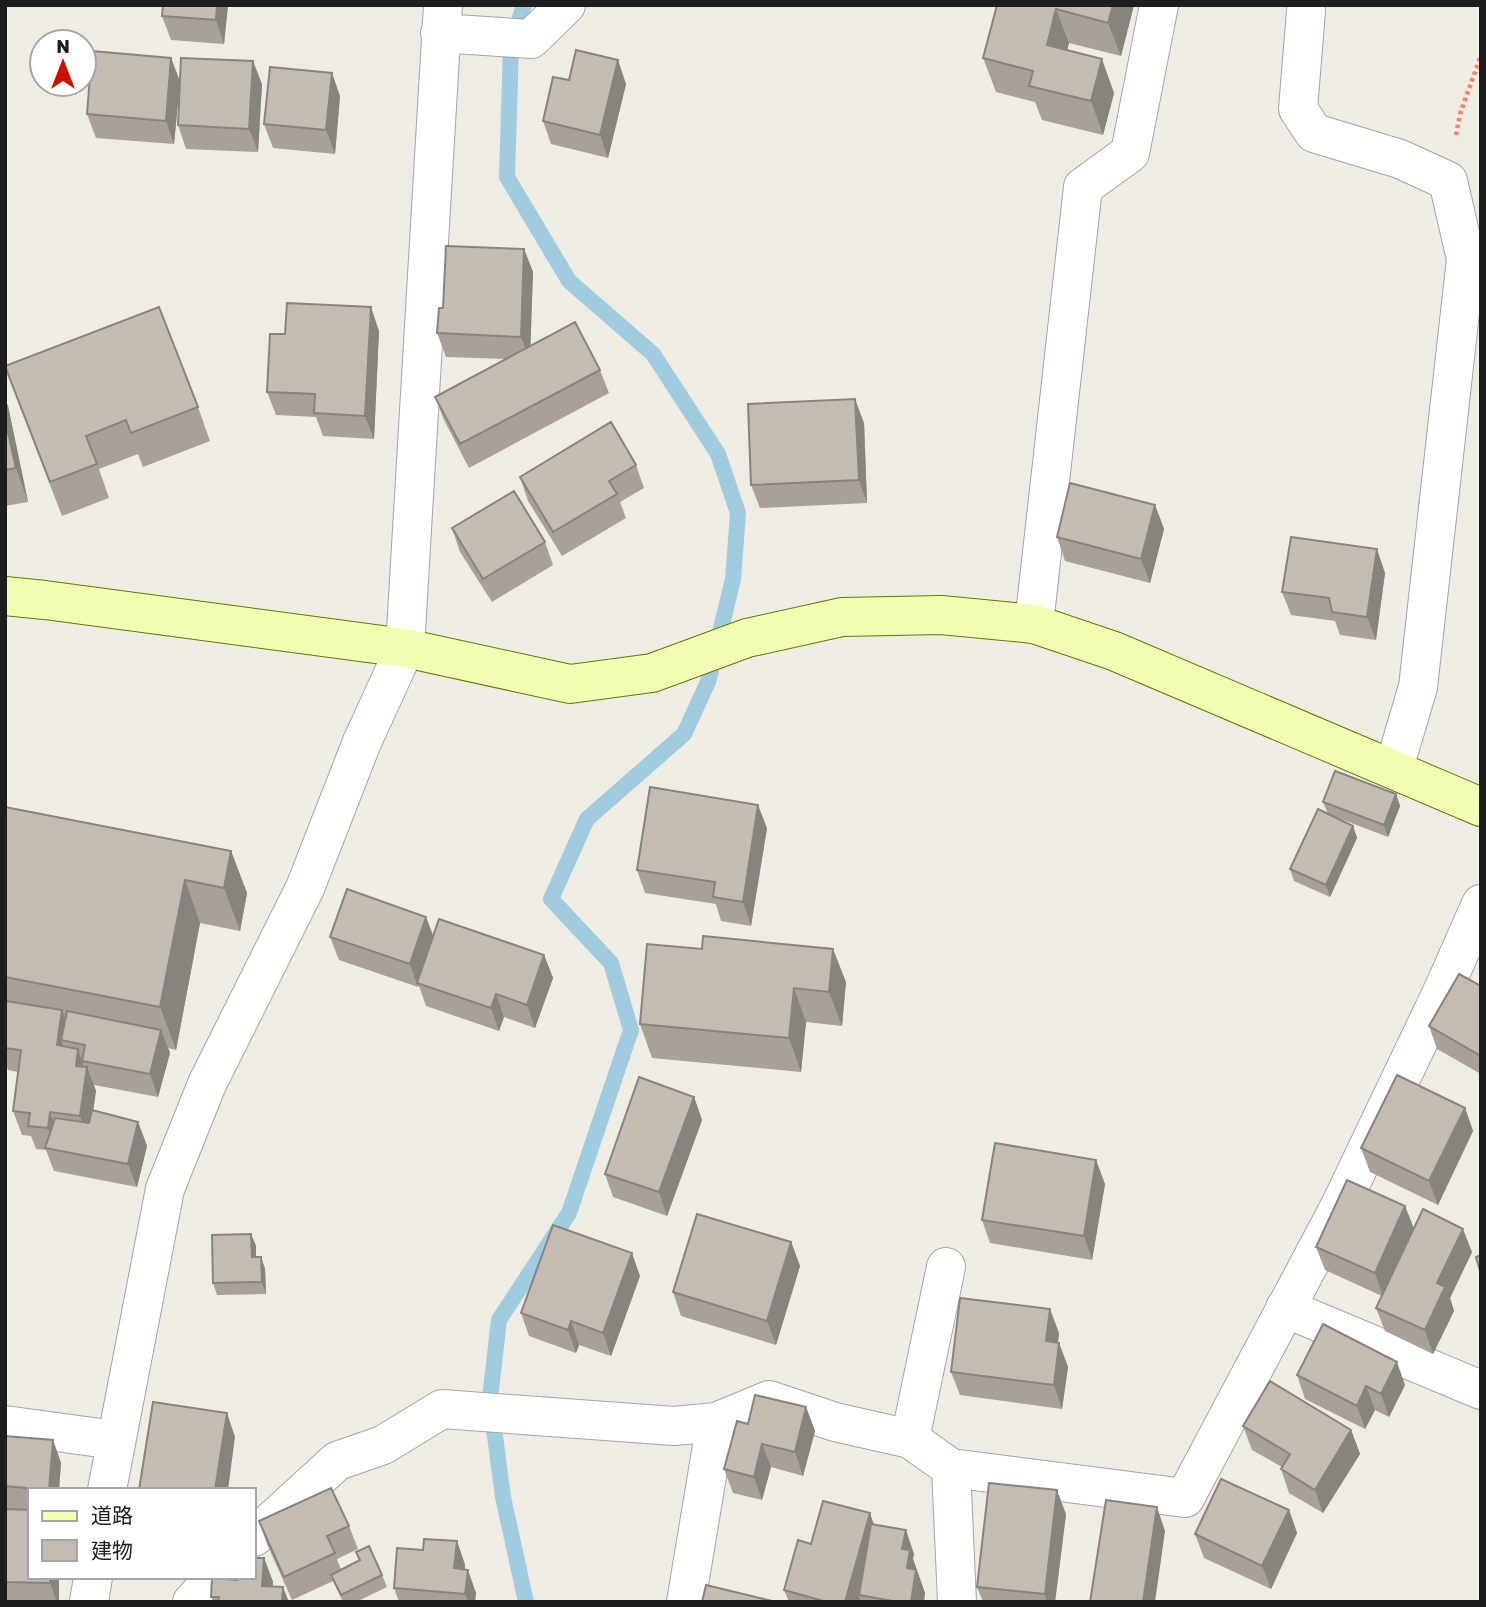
<svg xmlns="http://www.w3.org/2000/svg" width="1486" height="1607" font-family="Rubik,'Noto Sans JP',sans-serif">
  <style>
    .lines { fill: none; stroke-linecap: round; stroke-linejoin: round }
    .stream { stroke: #a1ccdf; stroke-width: 16 }
    .street-casing { stroke: #a4a4a4; stroke-width: 40 }
    .secondary-casing { stroke: #627900; stroke-width: 40 }
    .path { stroke: #ff8064; stroke-width: 4.5; stroke-dasharray: 3.5 3.5; stroke-linecap: butt }
    .street { stroke: #fff; stroke-width: 38 }
    .secondary { stroke: #f3fcb3; stroke-width: 38 }
    .wall { fill: #a9a199 }
    .shaded-wall { fill: #89837d }
    .building { fill: #c4bbb2; stroke: #89837d; stroke-width: 2 }
  </style>
  <rect width="100%" height="100%" fill="#efece3"/>
  <g class="lines">
    <!-- stream -->
    <path class="stream" d="M 524,5 L 511,45 L 507,177 L 569,281 L 653,354 L 718,454 L 738,513 L 733,579 L 708,682 L 684,734 L 587,819 L 551,899 L 611,963 L 631,1030 L 569,1213 L 499,1320 L 490,1398 L 503,1497 L 526,1602"/>
    <defs>
      <path id="street" d="M 1306,11 L 1298,109 L 1314,133 L 1400,159 L 1448,181 L 1466,259 L 1418,687 L 1394,768
        M 440,33 L 531,39 L 566,5
        M 1034,624 L 1083,187 L 1130,153 L 1159,5
        M 1285,1308 L 1481,1390
        M 5,1425 L 115,1440
        M 910,1439 L 946,1267
        M 951,1468 L 1185,1498 L 1340,1206 L 1444,988 L 1481,904
        M 107,1490 L 165,1189 L 207,1084 L 305,888 L 362,742 L 405,648 L 443,5
        M 254,1537 L 337,1461 L 383,1445 L 442,1409 L 674,1426 L 716,1422 L 769,1400 L 835,1422 L 910,1439 L 951,1468 L 957,1602
        M 89,1602 L 93,1577
        M 192,1602 L 215,1577
        M 686,1602 L 716,1422"/>
      <path id="secondary" d="M 5,596 L 45,600 L 405,648 L 570,684 L 652,673 L 747,638 L 842,617 L 941,615 L 1034,624 L 1114,651 L 1481,807"/>
    </defs>
    <!-- street casing -->
    <use href="#street" class="street-casing"/>
    <!-- secondary casing -->
    <use href="#secondary" class="secondary-casing"/>
    <!-- path -->
    <path class="path" d="M 1456,135 L 1460,114 L 1481,55"/>
    <!-- street -->
    <use href="#street" class="street"/>
    <!-- secondary -->
    <use href="#secondary" class="secondary"/>
  </g>
  <!-- wall -->
  <path class="wall" d="M 163,5 L 228,5 L 224,44 L 171,40 L 162,16 Z
    M 997,5 L 1134,5 L 1121,56 L 1069,43 L 1067,50 L 1114,93 L 1103,135 L 1042,120 L 1035,102 L 996,92 L 983,58 Z
    M 569,80 L 626,84 L 608,158 L 551,144 L 543,121 Z
    M 180,81 L 262,84 L 258,152 L 186,149 L 178,125 L 180,82 L 174,144 L 96,138 L 87,114 Z
    M 340,96 L 335,154 L 273,148 L 264,124 Z
    M 524,249 L 533,272 L 530,346 L 600,370 L 609,393 L 469,468 L 444,420 L 435,397 L 506,359 L 446,357 L 437,333 L 443,308 Z
    M 379,331 L 374,439 L 323,436 L 316,417 L 276,415 L 267,392 Z
    M 5,368 L 198,407 L 210,441 L 143,467 L 138,454 L 99,469 L 109,498 L 62,516 Z
    M 5,399 L 8,406 L 28,502 L 5,506 Z
    M 864,423 L 867,503 L 760,508 L 751,485 Z
    M 636,465 L 644,488 L 620,502 L 626,518 L 562,556 L 528,501 L 520,477 Z
    M 1155,505 L 1164,529 L 1150,583 L 1065,561 L 1057,537 Z
    M 452,528 L 545,542 L 553,565 L 492,602 L 460,552 Z
    M 1385,573 L 1376,640 L 1340,635 L 1335,621 L 1291,615 L 1282,592 Z
    M 1396,794 L 1400,806 L 1388,837 L 1328,814 L 1323,802 Z
    M 5,807 L 231,851 L 247,893 L 240,931 L 200,923 L 176,1050 L 168,1048 L 170,1053 L 158,1097 L 94,1085 L 96,1091 L 93,1111 L 138,1122 L 147,1146 L 137,1187 L 54,1171 L 46,1150 L 36,1149 L 31,1136 L 22,1135 L 13,1111 L 18,1072 L 8,1070 L 5,1062 Z
    M 1353,826 L 1357,838 L 1330,897 L 1294,881 L 1290,869 Z
    M 767,828 L 751,926 L 721,921 L 716,904 L 645,893 L 637,870 Z
    M 433,936 L 544,955 L 553,978 L 535,1028 L 504,1017 L 499,1031 L 426,1006 L 419,986 L 418,987 L 339,960 L 330,937 Z
    M 647,944 L 846,982 L 842,1026 L 806,1022 L 801,1072 L 652,1058 L 640,1024 Z
    M 1481,986 L 1481,1074 L 1437,1049 L 1429,1026 Z
    M 694,1097 L 702,1120 L 667,1216 L 613,1197 L 605,1174 Z
    M 1465,1108 L 1473,1131 L 1438,1205 L 1370,1172 L 1361,1148 Z
    M 1105,1184 L 1092,1260 L 990,1243 L 982,1220 Z
    M 1405,1206 L 1414,1229 L 1472,1252 L 1450,1298 L 1454,1311 L 1433,1354 L 1385,1331 L 1376,1308 L 1382,1296 L 1325,1270 L 1316,1247 Z
    M 251,1234 L 256,1246 L 256,1257 L 261,1257 L 265,1269 L 266,1294 L 217,1295 L 213,1283 Z
    M 791,1242 L 800,1266 L 776,1345 L 681,1316 L 673,1292 Z
    M 640,1276 L 611,1356 L 579,1345 L 576,1353 L 529,1336 L 521,1313 Z
    M 1059,1333 L 1058,1343 L 1059,1343 L 1068,1367 L 1062,1409 L 960,1395 L 951,1372 Z
    M 1297,1375 L 1405,1385 L 1389,1417 L 1375,1410 L 1365,1429 L 1305,1399 Z
    M 806,1407 L 815,1431 L 803,1476 L 771,1467 L 762,1500 L 733,1493 L 724,1469 L 748,1424 Z
    M 1243,1426 L 1351,1430 L 1360,1454 L 1323,1513 L 1289,1493 L 1281,1469 L 1282,1467 L 1252,1450 Z
    M 5,1436 L 53,1440 L 61,1463 L 59,1490 L 30,1490 L 30,1577 L 59,1577 L 59,1602 L 5,1602 L 5,1509 L 16,1509 L 5,1509 Z
    M 1289,1510 L 1297,1533 L 1271,1589 L 1204,1558 L 1195,1534 Z
    M 1066,1514 L 1055,1602 L 983,1602 L 977,1587 Z
    M 259,1521 L 349,1526 L 358,1549 L 337,1559 L 341,1570 L 359,1561 L 356,1552 L 382,1575 L 387,1587 L 356,1602 L 343,1602 L 333,1581 L 292,1600 L 267,1544 Z
    M 874,1525 L 914,1554 L 913,1559 L 925,1593 L 924,1602 L 861,1602 L 860,1600 L 860,1602 L 789,1602 L 784,1590 Z
    M 457,1541 L 465,1565 L 465,1570 L 476,1593 L 475,1602 L 399,1602 L 394,1588 L 423,1550 Z
    M 264,1558 L 273,1582 L 273,1586 L 289,1602 L 213,1602 L 211,1597 L 237,1580 Z"/>
  <!-- shaded-wall -->
  <path class="shaded-wall" d="M 217,5 L 228,5 L 224,44 L 216,20 Z
    M 1113,5 L 1134,5 L 1121,56 L 1108,23 Z
    M 1056,9 L 1069,43 L 1059,78 L 1047,45 Z
    M 171,58 L 180,81 L 174,144 L 166,121 Z
    M 1102,59 L 1114,93 L 1103,135 L 1091,101 Z
    M 618,60 L 626,84 L 608,158 L 600,135 Z
    M 253,61 L 262,84 L 258,152 L 249,129 Z
    M 332,73 L 340,96 L 335,154 L 326,130 Z
    M 524,249 L 533,272 L 530,360 L 521,337 Z
    M 371,307 L 379,331 L 374,439 L 365,416 Z
    M 5,399 L 8,406 L 28,502 L 16,468 L 5,419 Z
    M 855,399 L 864,423 L 867,503 L 859,480 Z
    M 1155,505 L 1164,529 L 1150,583 L 1141,559 Z
    M 1377,549 L 1385,573 L 1376,640 L 1367,617 Z
    M 1396,794 L 1400,806 L 1388,837 L 1384,825 Z
    M 758,805 L 767,828 L 751,926 L 743,902 Z
    M 1353,826 L 1357,838 L 1330,897 L 1326,885 Z
    M 231,851 L 247,893 L 240,931 L 224,888 Z
    M 185,880 L 200,923 L 176,1050 L 160,1007 Z
    M 426,917 L 435,940 L 417,983 L 418,987 L 410,964 Z
    M 833,949 L 846,982 L 842,1026 L 829,992 Z
    M 544,955 L 553,978 L 535,1028 L 527,1005 Z
    M 794,988 L 806,1022 L 801,1072 L 789,1038 Z
    M 496,994 L 504,1017 L 499,1031 L 491,1008 Z
    M 62,1010 L 70,1033 L 61,1040 L 67,1057 L 57,1045 Z
    M 161,1030 L 170,1053 L 158,1097 L 150,1074 Z
    M 78,1049 L 86,1074 L 87,1067 L 96,1091 L 89,1140 L 80,1116 L 76,1066 Z
    M 694,1097 L 702,1120 L 667,1216 L 659,1192 Z
    M 1465,1108 L 1473,1131 L 1438,1205 L 1429,1181 Z
    M 50,1112 L 58,1136 L 56,1152 L 48,1128 Z
    M 138,1122 L 147,1146 L 137,1187 L 128,1164 Z
    M 1096,1160 L 1105,1184 L 1092,1260 L 1084,1236 Z
    M 1405,1206 L 1414,1229 L 1383,1296 L 1375,1273 Z
    M 1463,1229 L 1472,1252 L 1450,1298 L 1454,1311 L 1433,1354 L 1425,1330 L 1437,1283 Z
    M 251,1234 L 256,1246 L 256,1269 L 252,1257 Z
    M 791,1242 L 800,1266 L 776,1345 L 767,1321 Z
    M 632,1253 L 640,1276 L 611,1356 L 603,1333 Z
    M 261,1257 L 265,1269 L 266,1294 L 262,1282 Z
    M 1050,1309 L 1059,1333 L 1055,1365 L 1046,1341 Z
    M 571,1321 L 579,1345 L 576,1353 L 568,1330 Z
    M 1059,1343 L 1068,1367 L 1062,1409 L 1054,1385 Z
    M 1397,1362 L 1405,1385 L 1389,1417 L 1381,1394 Z
    M 1366,1386 L 1375,1410 L 1365,1429 L 1357,1406 Z
    M 806,1407 L 815,1431 L 803,1476 L 795,1452 Z
    M 227,1413 L 235,1437 L 228,1490 L 215,1490 Z
    M 1351,1430 L 1360,1454 L 1323,1513 L 1315,1490 Z
    M 53,1440 L 61,1463 L 59,1490 L 49,1490 Z
    M 762,1444 L 771,1467 L 762,1500 L 754,1477 Z
    M 1057,1490 L 1066,1514 L 1055,1602 L 1047,1602 L 1045,1594 Z
    M 1157,1507 L 1165,1531 L 1155,1602 L 1143,1602 Z
    M 1289,1510 L 1297,1533 L 1271,1589 L 1262,1566 Z
    M 870,1513 L 878,1537 L 859,1595 L 860,1602 L 845,1602 Z
    M 906,1530 L 914,1554 L 913,1559 L 925,1593 L 924,1602 L 911,1602 L 902,1549 Z
    M 457,1541 L 465,1565 L 463,1592 L 454,1568 Z
    M 264,1558 L 273,1582 L 271,1602 L 262,1586 Z
    M 468,1570 L 476,1593 L 475,1602 L 468,1602 L 465,1594 Z
    M 50,1577 L 59,1577 L 59,1602 L 57,1602 L 50,1583 Z
    M 283,1587 L 289,1602 L 282,1602 Z"/>
  <!-- building -->
  <path class="building" d="M 163,5 L 217,5 L 216,20 L 162,16 Z
    M 997,5 L 1113,5 L 1108,23 L 1056,9 L 1047,45 L 1102,59 L 1091,101 L 1029,86 L 1033,71 L 983,58 Z
    M 576,50 L 618,60 L 600,135 L 543,121 L 553,77 L 569,80 Z
    M 92,51 L 171,58 L 166,121 L 87,114 Z
    M 181,58 L 253,61 L 249,129 L 178,125 Z
    M 270,67 L 332,73 L 326,130 L 264,124 Z
    M 446,246 L 524,249 L 521,337 L 437,333 L 439,308 L 443,308 Z
    M 287,303 L 371,307 L 365,416 L 314,413 L 315,394 L 267,392 L 270,334 L 285,334 Z
    M 159,307 L 198,407 L 131,433 L 126,420 L 86,436 L 97,464 L 50,482 L 5,366 Z
    M 575,322 L 600,370 L 460,444 L 435,397 Z
    M 855,399 L 859,480 L 751,485 L 748,404 Z
    M 5,419 L 16,468 L 5,470 Z
    M 611,422 L 636,465 L 609,481 L 617,494 L 553,532 L 520,477 Z
    M 1070,483 L 1155,505 L 1141,559 L 1057,537 Z
    M 514,491 L 545,542 L 483,579 L 452,528 Z
    M 1291,537 L 1377,549 L 1367,617 L 1332,612 L 1329,598 L 1282,592 Z
    M 1335,771 L 1396,794 L 1384,825 L 1323,802 Z
    M 650,787 L 758,805 L 743,902 L 713,897 L 715,882 L 637,870 Z
    M 5,807 L 231,851 L 224,888 L 185,880 L 160,1007 L 5,977 Z
    M 1318,809 L 1353,826 L 1326,885 L 1290,869 Z
    M 347,889 L 426,917 L 410,964 L 330,937 Z
    M 439,919 L 544,955 L 527,1005 L 496,994 L 491,1008 L 417,983 Z
    M 703,936 L 833,949 L 829,992 L 794,988 L 789,1038 L 640,1024 L 647,944 L 702,949 Z
    M 1459,974 L 1481,986 L 1481,1056 L 1429,1026 Z
    M 6,1001 L 62,1010 L 57,1045 L 78,1049 L 76,1066 L 87,1067 L 80,1116 L 50,1112 L 48,1128 L 28,1126 L 30,1113 L 13,1111 L 21,1050 L 5,1048 Z
    M 67,1011 L 161,1030 L 150,1074 L 82,1061 L 85,1045 L 61,1040 Z
    M 1397,1075 L 1465,1108 L 1429,1181 L 1361,1148 Z
    M 639,1077 L 694,1097 L 659,1192 L 605,1174 Z
    M 92,1110 L 138,1122 L 128,1164 L 45,1148 L 55,1118 L 89,1123 Z
    M 995,1143 L 1096,1160 L 1084,1236 L 982,1220 Z
    M 1347,1180 L 1405,1206 L 1375,1273 L 1316,1247 Z
    M 1423,1209 L 1463,1229 L 1437,1283 L 1445,1287 L 1425,1330 L 1376,1308 Z
    M 697,1214 L 791,1242 L 767,1321 L 673,1292 Z
    M 553,1225 L 632,1253 L 603,1333 L 571,1321 L 568,1330 L 521,1313 Z
    M 251,1234 L 252,1257 L 261,1257 L 262,1282 L 213,1283 L 212,1235 Z
    M 1481,1255 L 1481,1274 L 1476,1257 Z
    M 960,1298 L 1050,1309 L 1046,1341 L 1059,1343 L 1054,1385 L 951,1372 Z
    M 1323,1324 L 1397,1362 L 1381,1394 L 1366,1386 L 1357,1406 L 1297,1375 Z
    M 1270,1381 L 1351,1430 L 1315,1490 L 1281,1469 L 1290,1454 L 1243,1426 Z
    M 755,1395 L 806,1407 L 795,1452 L 762,1444 L 754,1477 L 724,1469 L 737,1421 L 748,1424 Z
    M 153,1402 L 227,1413 L 215,1490 L 139,1490 Z
    M 5,1436 L 53,1440 L 49,1490 L 5,1486 Z
    M 1221,1479 L 1289,1510 L 1262,1566 L 1195,1534 Z
    M 989,1483 L 1057,1490 L 1045,1594 L 977,1587 Z
    M 331,1488 L 349,1526 L 327,1536 L 335,1553 L 284,1577 L 259,1521 Z
    M 1106,1500 L 1157,1507 L 1143,1602 L 1090,1602 Z
    M 823,1501 L 870,1513 L 845,1602 L 827,1602 L 784,1590 L 798,1540 L 811,1544 Z
    M 5,1509 L 30,1510 L 30,1577 L 50,1577 L 50,1583 L 5,1582 Z
    M 871,1524 L 906,1530 L 902,1549 L 910,1550 L 907,1568 L 916,1570 L 911,1602 L 898,1602 L 859,1595 Z
    M 424,1539 L 457,1541 L 454,1568 L 468,1570 L 465,1594 L 394,1588 L 397,1548 L 423,1550 Z
    M 369,1546 L 382,1575 L 341,1595 L 331,1575 L 360,1560 L 356,1552 Z
    M 254,1558 L 264,1558 L 262,1586 L 283,1587 L 282,1602 L 218,1602 L 219,1597 L 211,1597 L 212,1578 L 237,1580 L 238,1577 L 254,1577 Z
    M 706,1585 L 776,1602 L 702,1602 Z"/>
  <!-- border -->
  <rect width="1486" height="1607" fill="none" stroke="#1d1d1d" stroke-width="14"/>
  <!-- legend -->
  <rect x="28" y="1488" width="228" height="91" fill="#ffffff" stroke="#a5a5a5" stroke-width="2"/>
  <rect x="42" y="1511" width="35" height="10" fill="#f3fcb3" stroke="#a5a5a5" stroke-width="2"/>
  <text x="91" y="1523" font-size="21" fill="#1d1d1d">道路</text>
  <rect x="42" y="1540" width="35" height="21" fill="#c4bbb2" stroke="#a5a5a5" stroke-width="2"/>
  <text x="91" y="1558" font-size="21" fill="#1d1d1d">建物</text>
  <!-- north arrow -->
  <g transform="translate(63 63)"><circle r="33" fill="#ffffff" stroke="#a5a5a5" stroke-width="2"/>
  <path d="M0-5L12 26L0 18L-12 26Z" fill="#cb1000"/>
  <text y="-10" font-size="19" font-weight="bold" text-anchor="middle" fill="#1d1d1d">N</text>
  </g>
</svg>
